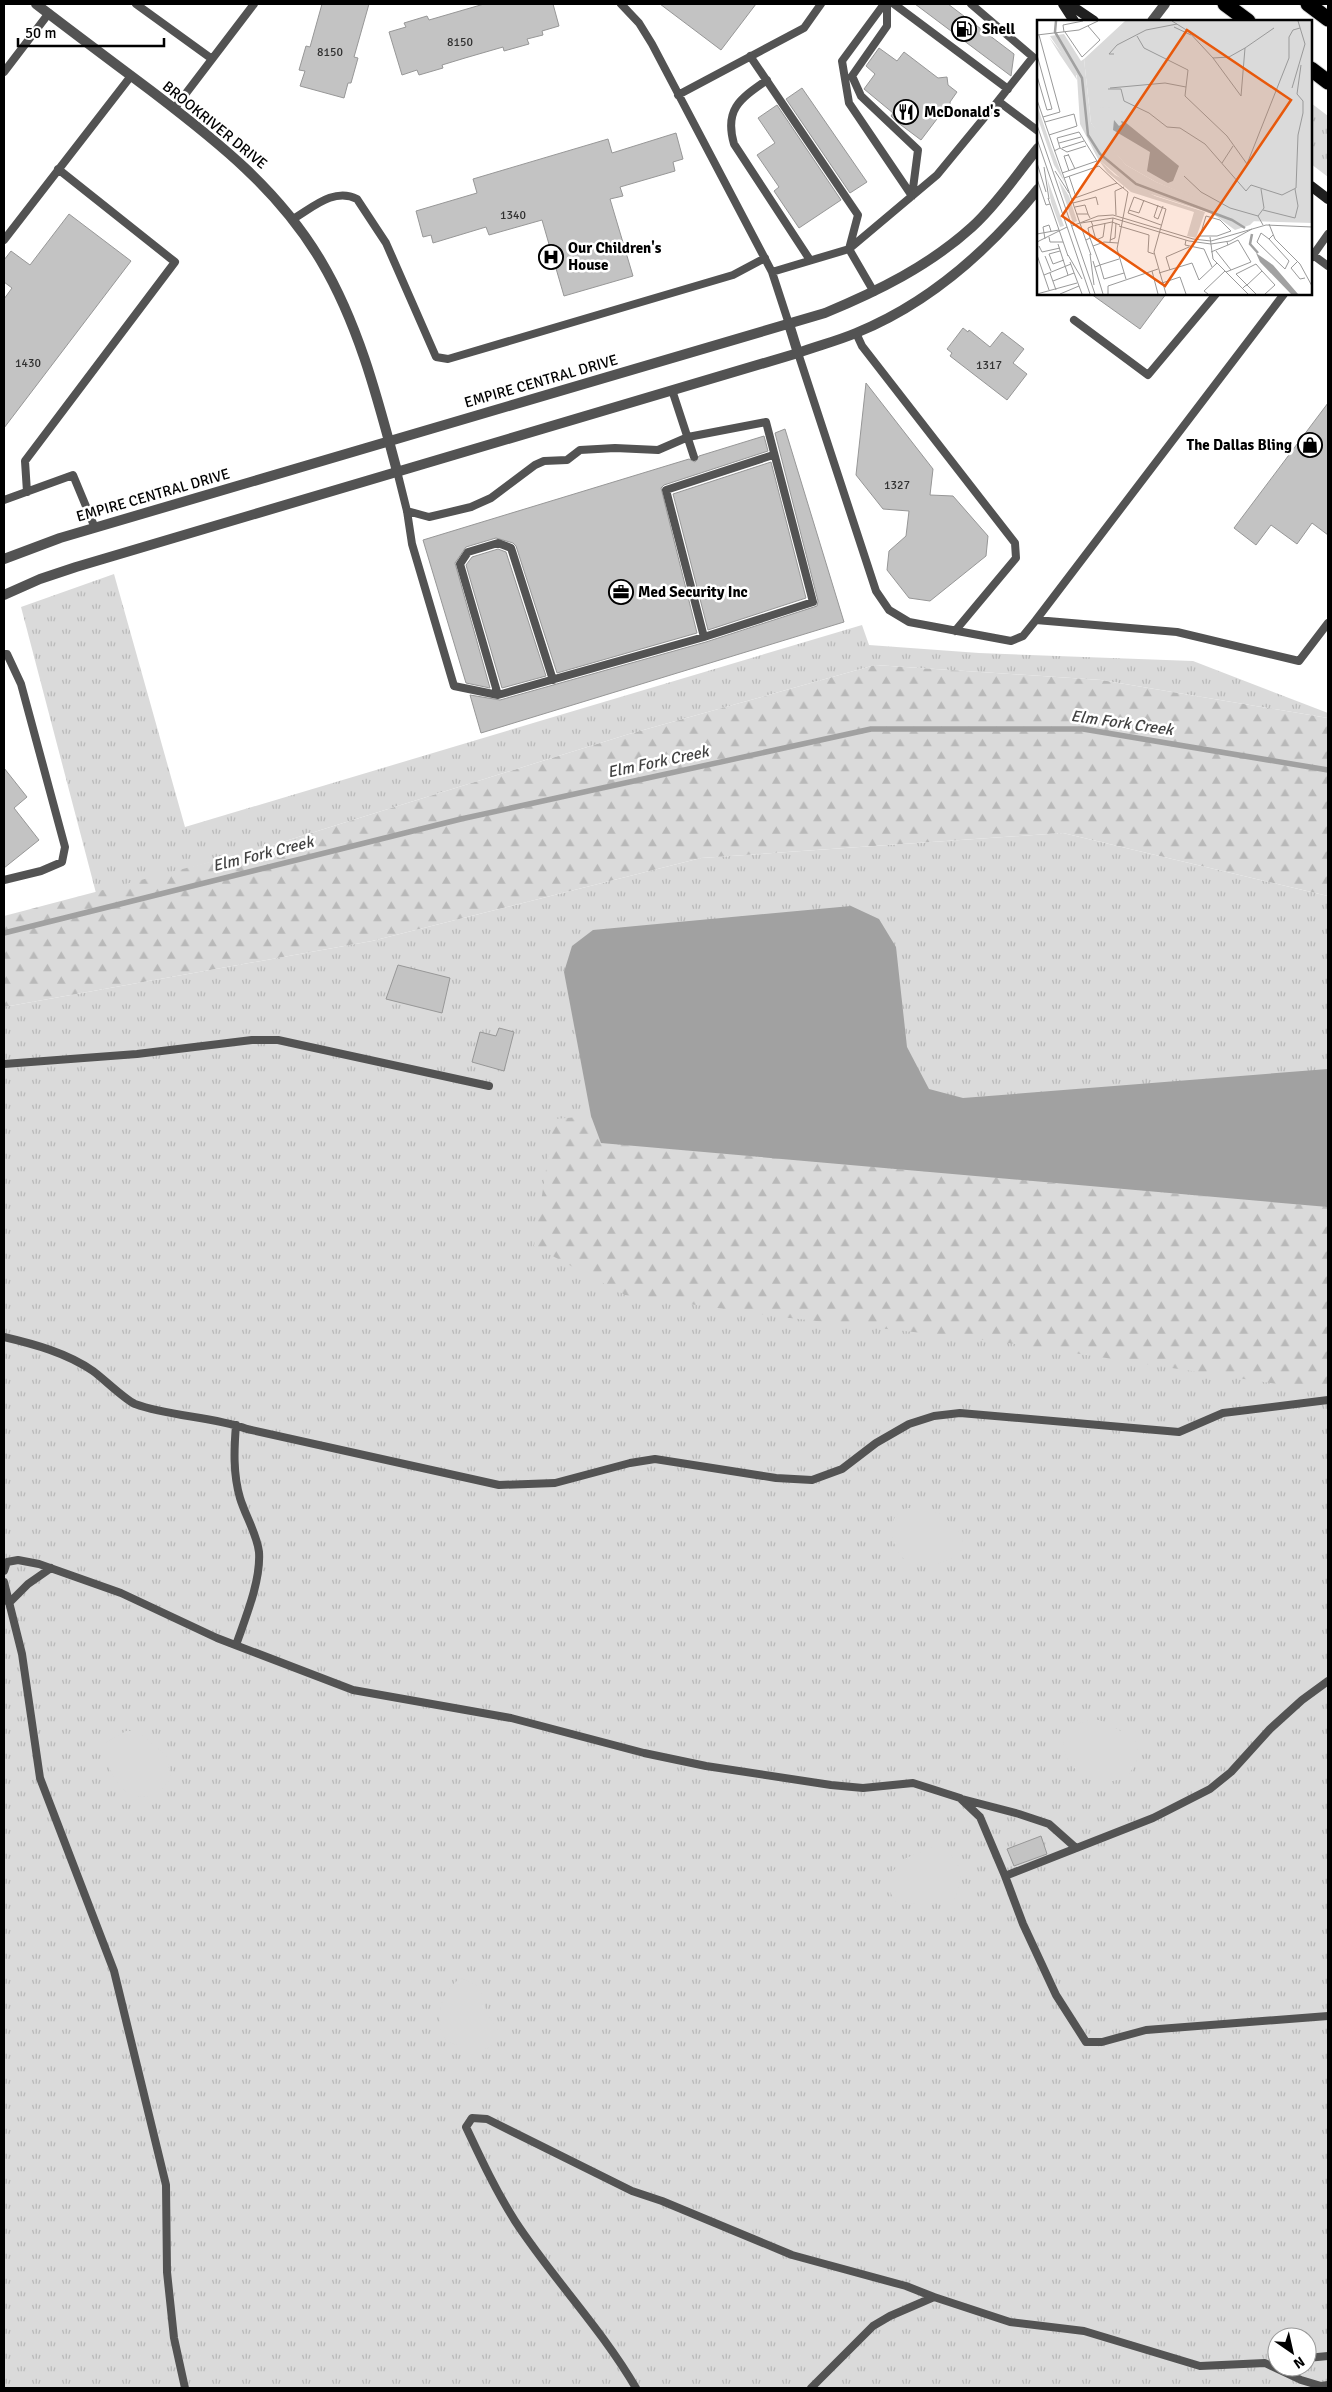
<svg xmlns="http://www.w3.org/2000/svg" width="1332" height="2392" font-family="Signika,sans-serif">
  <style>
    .grass { fill: url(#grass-tufts); fill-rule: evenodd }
    .forest { fill: url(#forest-firs) }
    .garden { fill: #dadada }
    .water { fill: #a1a1a1 }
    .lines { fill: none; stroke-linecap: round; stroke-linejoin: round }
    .stream { stroke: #a1a1a1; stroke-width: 5.5 }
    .building { fill: #c3c3c3; stroke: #979797 }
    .motorway-casing { stroke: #dbdbdb; stroke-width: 17 }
    .service { stroke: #535353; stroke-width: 8 }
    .tertiary { stroke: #535353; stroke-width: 10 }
    .secondary { stroke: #202020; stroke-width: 10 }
    .motorway { stroke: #000; stroke-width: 15 }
    .labels { text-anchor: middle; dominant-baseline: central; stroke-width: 5; stroke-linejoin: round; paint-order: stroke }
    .number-label { font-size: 12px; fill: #313131 }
    .poi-label { font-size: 15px; font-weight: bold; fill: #000; stroke: #fff; text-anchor: start }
    .street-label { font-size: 15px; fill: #000; stroke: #fff }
    .water-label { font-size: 16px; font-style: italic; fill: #424242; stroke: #fff }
    .inset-river { fill: none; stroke: #a1a1a1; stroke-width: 2.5 }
    .inset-road { fill: none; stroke: #999; stroke-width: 1 }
    .view { fill: #e8590c; fill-opacity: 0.15; stroke: #e8590c; stroke-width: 2.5 }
    .inset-edge { fill: none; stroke: #000; stroke-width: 2.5 }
  </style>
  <defs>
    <pattern id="grass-tufts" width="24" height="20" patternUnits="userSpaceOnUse" patternTransform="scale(1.25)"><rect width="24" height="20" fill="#dadada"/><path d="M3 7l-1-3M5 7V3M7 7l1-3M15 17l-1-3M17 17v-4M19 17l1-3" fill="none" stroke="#b9b9b9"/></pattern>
    <pattern id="forest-firs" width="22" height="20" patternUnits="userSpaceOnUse" patternTransform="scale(1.25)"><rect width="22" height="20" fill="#dadada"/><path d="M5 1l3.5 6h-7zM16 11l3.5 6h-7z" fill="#b9b9b9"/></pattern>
  </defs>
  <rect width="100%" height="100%" fill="#fff"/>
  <!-- grass -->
  <path class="grass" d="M 1311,103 L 1328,116 L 1328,177 L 1311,164 Z
    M 114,574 L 185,827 L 862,625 L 869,645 L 979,653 L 1193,661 L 1328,713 L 1328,718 L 1101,680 L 875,665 L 629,734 L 263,848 L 96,893 L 21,607 Z
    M 1063,833 L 1328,896 L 1328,2388 L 4,2388 L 4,1007 L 372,941 L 701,858 ZM 1277,2337 L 1307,2337 L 1307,2367 L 1277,2367 Z"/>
  <!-- forest -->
  <path class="forest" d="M 875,665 L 1101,680 L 1328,718 L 1328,896 L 1063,833 L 701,858 L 372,941 L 4,1007 L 4,916 L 263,848 L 629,734 Z
    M 591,1116 L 602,1143 L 1328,1207 L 1328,1385 L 1277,1384 L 1002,1342 L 781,1317 L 625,1295 L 534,1246 L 554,1119 Z"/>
  <!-- garden -->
  <path class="garden" d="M 908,1508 C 914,1510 936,1512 939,1513 C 943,1515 948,1521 951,1524 C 987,1555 934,1571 908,1563 C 891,1550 882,1515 908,1508 Z
    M 1090,1720 L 1099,1720 L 1135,1738 C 1140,1754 1138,1764 1127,1776 C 1082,1801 1032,1734 1090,1720 Z
    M 126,1731 L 137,1731 L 166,1755 L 171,1777 C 164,1789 157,1796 143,1797 C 120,1798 114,1774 103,1758 L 107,1742 Z
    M 935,1846 L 945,1848 C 962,1866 965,1876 954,1899 L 944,1903 L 904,1904 L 895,1901 L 887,1886 L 888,1876 L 906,1858 Z
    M 461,1978 L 480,1987 L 487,2014 L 499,2032 L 495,2043 L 487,2049 C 469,2048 454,2048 441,2035 C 438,2011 440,1992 461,1978 Z"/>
  <!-- water -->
  <path class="water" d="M 851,906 L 879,919 L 896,947 L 907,1047 L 929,1089 L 963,1098 L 1328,1069 L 1328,1207 L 601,1143 L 591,1116 L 564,972 L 572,946 L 593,930 Z"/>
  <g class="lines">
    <!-- stream -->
    <path class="stream" d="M 4,933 L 461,819 L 871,729 L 1083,729 L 1328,770"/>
  </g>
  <!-- building -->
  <path class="building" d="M 322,4 L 369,4 L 354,57 L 358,58 L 351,83 L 348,83 L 344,98 L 300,86 L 305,71 L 299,70 L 306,46 L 310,47 Z
    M 484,4 L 553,4 L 559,26 L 542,31 L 543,35 L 527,39 L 529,44 L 504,51 L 503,47 L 465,58 L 442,65 L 443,68 L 419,75 L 417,70 L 402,75 L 389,32 L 406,27 L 404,23 L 427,16 L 429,20 Z
    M 660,4 L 756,4 L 721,50 Z
    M 915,4 L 948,4 L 1014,54 L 1011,76 Z
    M 879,48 L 897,61 L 904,52 L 938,78 L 947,77 L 948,85 L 957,92 L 950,102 L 951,110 L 943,111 L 921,140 L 897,122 L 891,116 L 893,113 L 864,89 L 875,74 L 866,66 Z
    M 802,88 L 867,182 L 850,193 L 786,99 Z
    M 777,105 L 841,200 L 799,228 L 774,191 L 779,187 L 757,155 L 775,143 L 758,118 Z
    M 676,133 L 683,159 L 673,162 L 675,171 L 620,187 L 623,196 L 610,199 L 633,276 L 564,296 L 542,220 L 489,235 L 486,227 L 433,243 L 431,235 L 423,237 L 416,211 L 477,193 L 473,179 L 608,139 L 612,153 Z
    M 69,214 L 131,261 L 4,428 L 4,299 L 12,288 L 4,282 L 4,260 L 11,251 L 30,265 Z
    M 1091,294 L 1166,294 L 1140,329 Z
    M 963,328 L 968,332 L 969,330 L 990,347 L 1002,332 L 1024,349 L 1013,363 L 1027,374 L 1007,400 L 950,356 L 952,353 L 947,349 Z
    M 866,383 L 933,469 L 930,495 L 953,496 L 988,536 L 986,556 L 930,601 L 909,598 L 887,570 L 889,551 L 906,536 L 909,511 L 883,509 L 856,475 Z
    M 1328,403 L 1328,535 L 1312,523 L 1297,544 L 1271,525 L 1256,545 L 1234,528 Z
    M 785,429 L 844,622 L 481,733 L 470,695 L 500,700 L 706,642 L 817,606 L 818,601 L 775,433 Z
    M 764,436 L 768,451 L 664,485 L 661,488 L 697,633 L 557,673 L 516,546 L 513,543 L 496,538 L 466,547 L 455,563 L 490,688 L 466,683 L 423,540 L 689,459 L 695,462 L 699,456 Z
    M 771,462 L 806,598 L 708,630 L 673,494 Z
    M 498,549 L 506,552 L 546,676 L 502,688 L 466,565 L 472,557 Z
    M 4,768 L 27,797 L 14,808 L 39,840 L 4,868 Z
    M 398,965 L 450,978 L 442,1013 L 386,999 Z
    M 499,1028 L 514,1032 L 504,1071 L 472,1062 L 480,1032 L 496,1036 Z
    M 1041,1836 L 1047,1854 L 1014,1866 L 1007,1849 Z"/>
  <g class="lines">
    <defs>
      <path id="motorway" d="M 1225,4 L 1248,21
        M 1308,4 L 1328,19
        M 1311,69 L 1328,82"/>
    </defs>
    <!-- motorway casing -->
    <use href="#motorway" class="motorway-casing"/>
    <!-- service -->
    <path class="service" d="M 136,4 L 212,59
      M 621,4 L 639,23 L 652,44 L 772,272 L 789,324
      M 884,4 L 842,61 L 849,103 L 912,196
      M 887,4 L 887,26 L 852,76 L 861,96 L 918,150 L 912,196
      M 894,4 L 1008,89
      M 971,4 L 1033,57 L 998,101 L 1038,131
      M 750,56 L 858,215 L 849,249 L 874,292
      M 4,72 L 49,13
      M 767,80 C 740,99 724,109 734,144 L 810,260
      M 678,95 L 804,28 L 821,4
      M 174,109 L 254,4
      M 293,219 C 312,208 334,187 357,199 L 386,243 L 436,357 L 448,359 L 733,275 L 765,258
      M 4,240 L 131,76
      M 1313,255 L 1328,266
      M 1311,258 L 1328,234
      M 772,272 L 849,249 L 937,175 L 998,101
      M 1284,294 L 1036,620 L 1177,632 L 1299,661 L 1328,623
      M 1074,320 L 1148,375 L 1216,294
      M 856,333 L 862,346 L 1015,543 L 1016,558 L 955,631
      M 798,353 L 876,591 L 889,610 L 909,622 L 1011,641 L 1023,636 L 1036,620
      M 672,390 L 694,457
      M 397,471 L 407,511 L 412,544 L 454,686 L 498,695 L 704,637 L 813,602 L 766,422 L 688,437 L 658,450 L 615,448 L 580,450 L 567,460 L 544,461 L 535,465 L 491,498 L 471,507 L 429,517 L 407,511
      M 27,492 L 25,461 L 175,262 L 58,169
      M 4,500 L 73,475 L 95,528
      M 704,637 L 666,490 L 773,455
      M 4,654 L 7,654 L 21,684 L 65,847 L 62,862 L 41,871 L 4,880
      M 498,695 L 460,564 L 468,552 L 498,543 L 511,548 L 553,680
      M 4,1064 L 137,1054 L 252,1040 L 278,1040 L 489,1086
      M 4,1337 C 34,1344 67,1353 93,1371 C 104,1379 124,1399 135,1404 C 171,1417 211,1416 247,1429 L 499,1485 L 555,1483 L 630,1463 L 655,1459 L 776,1478 L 812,1480 L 842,1469 L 876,1443 L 909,1424 L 934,1416 L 960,1413 L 1179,1432 L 1223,1413 L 1328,1400
      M 4,1571 L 7,1562 L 18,1560 L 39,1564 L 121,1593 L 217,1638 L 353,1690 L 511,1718 L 644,1753 L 706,1766 L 831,1785 L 863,1788 L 913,1783 L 960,1798 L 980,1817 L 1005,1876
      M 4,1582 L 22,1654 L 40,1778 L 114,1971 L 166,2185 L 167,2272 L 174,2338 L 185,2388
      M 9,1603 L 28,1584 L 51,1568
      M 236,1645 C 245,1619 261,1581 259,1552 C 257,1534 245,1515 240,1498 C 233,1474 234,1449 236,1425
      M 1328,1681 L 1302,1700 L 1270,1729 L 1231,1772 L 1210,1789 L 1153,1818 L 1005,1876 L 1023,1924 L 1056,1995 L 1086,2042 L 1102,2042 L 1146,2030 L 1328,2016
      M 962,1799 L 1019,1814 L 1049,1824 L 1076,1848
      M 1307,2358 L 1328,2356
      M 636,2388 C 601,2328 553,2279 515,2221 C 496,2191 481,2159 466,2127 L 472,2118 L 487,2119 L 632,2191 L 662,2201 L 792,2255 L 906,2286 L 934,2297
      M 811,2388 L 873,2326 L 890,2316 L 934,2297 L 1010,2322 L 1084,2331 L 1200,2366 L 1265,2363 L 1301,2380 L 1321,2386 L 1328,2385"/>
    <!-- tertiary -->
    <path class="tertiary" d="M 36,4 C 75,34 114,63 154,93 C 218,142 279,190 321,261 C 359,325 378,400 397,471
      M 1152,21 L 1165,4
      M 789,324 L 798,353
      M 4,559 L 60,538 L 825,313 C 878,291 929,266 972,227 C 997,204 1017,174 1038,148
      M 4,595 L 40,579 L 76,567 L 798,353 C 817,346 837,341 856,333 C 930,303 989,250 1038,189"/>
    <!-- secondary -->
    <path class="secondary" d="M 1063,4 L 1074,21
      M 1069,4 L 1094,21
      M 1311,186 L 1328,199"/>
    <!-- motorway -->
    <use href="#motorway" class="motorway"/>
  </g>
  <!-- icons -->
  <defs>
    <symbol id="fuel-ring" viewBox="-11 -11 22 22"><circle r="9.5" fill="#fff" stroke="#000" stroke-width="1.5"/><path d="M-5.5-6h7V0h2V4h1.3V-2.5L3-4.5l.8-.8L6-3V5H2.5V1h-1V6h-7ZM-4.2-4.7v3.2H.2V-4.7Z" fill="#000"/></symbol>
    <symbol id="restaurant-ring" viewBox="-11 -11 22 22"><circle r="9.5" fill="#fff" stroke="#000" stroke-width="1.5"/><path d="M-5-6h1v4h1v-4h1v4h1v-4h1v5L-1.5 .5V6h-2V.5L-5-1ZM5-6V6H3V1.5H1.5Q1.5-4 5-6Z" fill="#000"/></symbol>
    <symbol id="hospital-ring" viewBox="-11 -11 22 22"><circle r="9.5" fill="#fff" stroke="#000" stroke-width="1.5"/><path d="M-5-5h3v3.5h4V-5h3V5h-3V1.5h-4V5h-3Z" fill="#000"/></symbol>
    <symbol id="shop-ring" viewBox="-11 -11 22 22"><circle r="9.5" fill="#fff" stroke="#000" stroke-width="1.5"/><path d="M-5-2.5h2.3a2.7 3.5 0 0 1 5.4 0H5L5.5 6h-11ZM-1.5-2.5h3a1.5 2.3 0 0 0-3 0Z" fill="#000"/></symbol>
    <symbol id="office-ring" viewBox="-11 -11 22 22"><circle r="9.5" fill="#fff" stroke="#000" stroke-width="1.5"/><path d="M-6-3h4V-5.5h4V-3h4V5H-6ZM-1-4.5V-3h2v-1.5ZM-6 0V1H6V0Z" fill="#000"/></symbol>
  </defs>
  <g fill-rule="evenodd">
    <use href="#fuel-ring" x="950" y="15" width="28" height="28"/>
    <use href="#restaurant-ring" x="892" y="98" width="28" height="28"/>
    <use href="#hospital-ring" x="537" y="243" width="28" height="28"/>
    <use href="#shop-ring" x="1296" y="431" width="28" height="28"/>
    <use href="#office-ring" x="607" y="578" width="28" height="28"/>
  </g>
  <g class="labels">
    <!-- number labels -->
    <g class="number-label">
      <text x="460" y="42">8150</text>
      <text x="330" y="52">8150</text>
      <text x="513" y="215">1340</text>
      <text x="28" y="363">1430</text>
      <text x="989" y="365">1317</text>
      <text x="897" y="485">1327</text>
    </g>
    <!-- poi labels -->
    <g class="poi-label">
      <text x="982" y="29">Shell</text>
      <text x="924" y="112">McDonald's</text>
      <text x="568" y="248">Our Children's<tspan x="568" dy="17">House</tspan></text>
      <text x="1292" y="445" text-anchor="end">The Dallas Bling</text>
      <text x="638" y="592">Med Security Inc</text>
    </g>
    <!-- street labels -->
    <g class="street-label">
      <text transform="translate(215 125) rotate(39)">BROOKRIVER DRIVE</text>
      <text transform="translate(541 381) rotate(-16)">EMPIRE CENTRAL DRIVE</text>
      <text transform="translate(153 495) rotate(-16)">EMPIRE CENTRAL DRIVE</text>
    </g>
    <!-- water labels -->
    <g class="water-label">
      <text transform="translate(1122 723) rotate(8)">Elm Fork Creek</text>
      <text transform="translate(658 762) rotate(-12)">Elm Fork Creek</text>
      <text transform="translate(263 854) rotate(-14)">Elm Fork Creek</text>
    </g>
  </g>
  <!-- overview -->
  <g transform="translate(1037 20)">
    <rect width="275" height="275" fill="#fff"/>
    <path d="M 88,1 L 275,1 L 275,203 L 211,201 L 119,162 L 89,145 L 65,118 L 54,103 L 47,39 ZM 12,17 L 38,50 L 40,60 L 23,35 ZM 0,85 L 15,129 L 28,163 L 17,145 L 0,96 ZM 61,139 L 78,155 L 118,176 L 168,192 L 159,218 L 150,216 L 157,192 L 94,172 L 70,152 ZM 10,158 L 27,206 L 23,207 L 14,182 ZM 21,159 L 32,176 L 40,201 L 36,203 Z" fill="#dadada"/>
    <path d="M 27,14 L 44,41 L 47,39 L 54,103 L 89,145 L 119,162 L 217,201 L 213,205 L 198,210 L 176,194 L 95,168 L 61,139 L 43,104 L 40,56 L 13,16 ZM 84,80 L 102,91 L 148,132 L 152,141 L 144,150 L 84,102 L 82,106 L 77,100 L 74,105 L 63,87 L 75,88 Z" fill="#dadada"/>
    <path d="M 77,100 L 82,106 L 85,104 L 84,101 L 88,102 L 142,146 L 136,161 L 131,163 L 110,151 L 113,132 L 76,110 ZM 219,233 L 236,245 L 261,274 L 254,274 L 223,242 Z" fill="#a1a1a1"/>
    <path class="inset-river" d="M 19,1 L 18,12 L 45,58 L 51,115 L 63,134 L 99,164 L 195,200 L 208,208M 215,214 L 213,224 L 221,233"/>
    <path class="inset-road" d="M 135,1 L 151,11 L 176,38 L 192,37 L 208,28M 137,7 L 154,15M 27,12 L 26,5 L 46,1M 28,12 L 45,37 L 63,20 L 51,6M 0,15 L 42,10 L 61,1M 2,15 L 23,92 L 6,97M 77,34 L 72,34 L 80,25 L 109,10 L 140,4M 0,35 L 15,89 L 10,90 L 0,56M 176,38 L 204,76 L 208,28 L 237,8M 149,67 L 148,76 L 190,116 L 210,144 L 252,38 L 252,17 L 256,10 L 263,8M 73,68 L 128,63 L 149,67 L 151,50 L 107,28 L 100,16M 255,68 L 268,24 L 261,1M 71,69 L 84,69 L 87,81 L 112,93 L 130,107 L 143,108 L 168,124 L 209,171 L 214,165 L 245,175 L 259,168 L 261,115 L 266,93 L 266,81 L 260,74 L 264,45M 0,80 L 54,235M 8,102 L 37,94 L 40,106 L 12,115M 0,105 L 58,274M 0,119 L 53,274M 22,123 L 44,117M 23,128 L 30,132 L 49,126M 25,128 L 47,121M 17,131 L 23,128 L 20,118 L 42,112 L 60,141 L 25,153M 31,134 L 38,149M 32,135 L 27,136 L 32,151M 0,143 L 9,172M 185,143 L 196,126M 7,147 L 12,179M 18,151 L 32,173M 32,156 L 39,177M 147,156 L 164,172 L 193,188 L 221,196 L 226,205M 27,158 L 62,146 L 80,163 L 35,179M 0,159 L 9,185 L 13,184M 80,163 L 91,172 L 80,229 L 89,259M 11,178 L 31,236M 36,183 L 59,177 L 61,185M 121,185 L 117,197 L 121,199 L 126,186M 38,187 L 48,185 L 51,194M 92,190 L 102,193 L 107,180M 226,190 L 258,198 L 261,186 L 258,169M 40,194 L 51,194 L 53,198M 79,195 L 78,171 L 87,167M 169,196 L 183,200 L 194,211 L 180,216 L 163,216 ZM 221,196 L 227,188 L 224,169M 44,203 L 76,198 L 152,221 L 174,224 L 193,221 L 215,209M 232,204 L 238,219 L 263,244 L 275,266M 124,205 L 91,193 L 97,177 L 129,189 L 117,232 L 129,274M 35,206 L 61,196 L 76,195 L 156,219 L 174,221 L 229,205 L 275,207M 55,206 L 59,220 L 66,217 L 68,203M 56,206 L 75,202 L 83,205M 82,206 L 112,215 L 111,232 L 117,234M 0,214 L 22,210M 12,217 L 13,222 L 26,222M 173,217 L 176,239 L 211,274M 53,218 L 51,208 L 56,206 L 54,201M 8,219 L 6,207 L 12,205 L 14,211M 232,219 L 252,241 L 248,249 L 220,222 L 224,213 L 232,219 L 236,215M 49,220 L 53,218 L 63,245 L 58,247M 73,220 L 78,218 L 79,203M 149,220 L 148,225 L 167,229 L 175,247M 0,222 L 30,207M 73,222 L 76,198M 21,224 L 31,255M 2,226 L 5,232 L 23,228M 56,226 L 67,222 L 81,223M 23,231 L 12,234 L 16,244 L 27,240M 179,231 L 194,250M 174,232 L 191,225M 53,234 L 57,265M 0,235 L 12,270M 31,235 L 45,259M 8,236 L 14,251M 82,239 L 63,245 L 67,259 L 87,253M 56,241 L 66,274M 261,241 L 254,248 L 263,259 L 268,258M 33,242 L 45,274M 133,250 L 129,237 L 152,227M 115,251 L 121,274M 225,251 L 238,265 L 228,274M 189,252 L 214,242 L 201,220 L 191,225 L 190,222M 13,253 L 19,270M 122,253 L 155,243 L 162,260 L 180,243M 7,255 L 34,244M 16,261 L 37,253M 125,263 L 143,257 L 149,274M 205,269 L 208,266 L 210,265 L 225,251 L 219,244 L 199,254 L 219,274M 0,274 L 40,263M 23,274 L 42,266M 71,274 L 71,266 L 121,249M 171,274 L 167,271 L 188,251"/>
    <path class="view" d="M 150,10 L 254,80 L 128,266 L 25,196 Z"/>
    <rect width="275" height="275" class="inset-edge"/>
  </g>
  <!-- border -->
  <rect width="1332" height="2392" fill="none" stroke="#000000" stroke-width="10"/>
  <!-- north arrow -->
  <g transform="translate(1292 2352) rotate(146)"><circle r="24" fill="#ffffff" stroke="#999999"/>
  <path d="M0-4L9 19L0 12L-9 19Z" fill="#000000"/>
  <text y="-8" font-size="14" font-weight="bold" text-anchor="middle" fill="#000000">N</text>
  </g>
  <!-- scale -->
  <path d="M18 38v8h146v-8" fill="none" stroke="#000000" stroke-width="2.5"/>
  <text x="25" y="38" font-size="15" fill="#000000" stroke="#ffffff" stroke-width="4" paint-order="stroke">50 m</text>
</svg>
